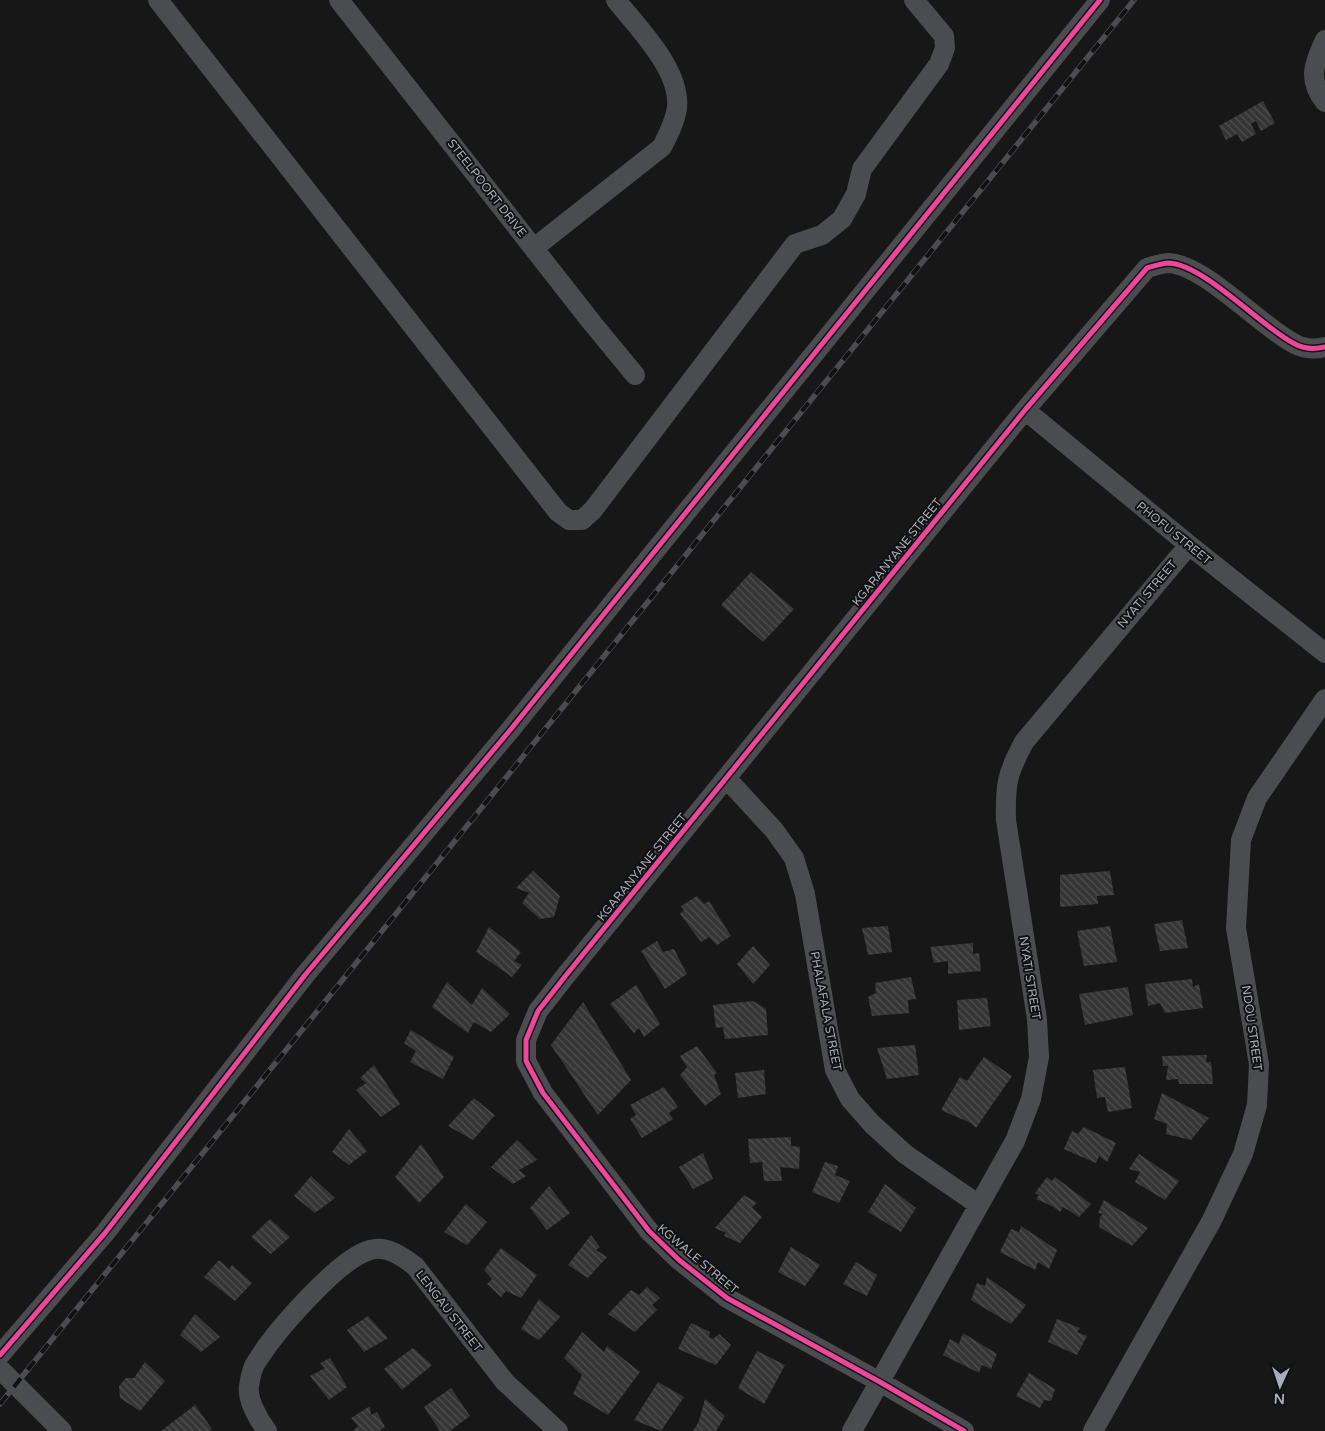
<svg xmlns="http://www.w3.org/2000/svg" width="1325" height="1431" font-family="'Varela Round',sans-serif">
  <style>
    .building { fill: url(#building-back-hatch) }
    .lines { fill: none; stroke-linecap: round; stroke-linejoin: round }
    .minor { stroke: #4b4c50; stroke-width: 20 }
    .rail-casing { stroke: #4b4c4f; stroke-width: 5.5 }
    .rail { stroke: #111113; stroke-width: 4; stroke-dasharray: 11; stroke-linecap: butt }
    .cycleway-casing { stroke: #111113; stroke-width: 8 }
    .cycleway { stroke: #ed469a; stroke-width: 5 }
    .labels { text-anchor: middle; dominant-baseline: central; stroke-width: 4; stroke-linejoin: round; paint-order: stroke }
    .street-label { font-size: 12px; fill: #a8adb8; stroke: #111113 }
  </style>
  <defs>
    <pattern id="building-back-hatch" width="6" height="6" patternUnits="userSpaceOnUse" patternTransform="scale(1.25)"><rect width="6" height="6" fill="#353536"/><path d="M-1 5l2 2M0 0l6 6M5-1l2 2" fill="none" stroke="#4f5051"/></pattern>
  </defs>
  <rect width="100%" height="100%" fill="#171717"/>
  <!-- building -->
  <path class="building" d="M 1263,101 L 1275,123 L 1261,131 L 1256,121 L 1251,124 L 1256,134 L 1242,142 L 1237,134 L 1226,140 L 1219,126 Z
    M 751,572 L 794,609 L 763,642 L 721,605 Z
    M 533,871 L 560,896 L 554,917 L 540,919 L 522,903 L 529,893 L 516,888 Z
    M 1110,871 L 1114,895 L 1097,896 L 1098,904 L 1060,907 L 1060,875 Z
    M 697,896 L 704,904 L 709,901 L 731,936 L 717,945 L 709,937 L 701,942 L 680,914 L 684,910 L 681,906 Z
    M 1182,920 L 1188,948 L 1160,951 L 1154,924 Z
    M 888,926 L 892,952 L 868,955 L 862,928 Z
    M 1110,926 L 1117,962 L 1084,966 L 1077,931 Z
    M 489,927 L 521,952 L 514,961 L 522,965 L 512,977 L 476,952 Z
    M 657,941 L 663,952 L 674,949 L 687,974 L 665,989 L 641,951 Z
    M 973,943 L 973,954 L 979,953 L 981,971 L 948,974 L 948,961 L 934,963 L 930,947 Z
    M 753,946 L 770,965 L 753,984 L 737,964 Z
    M 911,977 L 916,999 L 908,1000 L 909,1013 L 872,1016 L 868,997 L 876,993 L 875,983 Z
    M 1192,979 L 1193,987 L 1199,984 L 1203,1008 L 1165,1013 L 1160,1003 L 1148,1006 L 1145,984 Z
    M 447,982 L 472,1005 L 482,988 L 510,1014 L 491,1032 L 474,1022 L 468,1033 L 432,1007 Z
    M 636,985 L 660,1024 L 644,1037 L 639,1028 L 634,1033 L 610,1004 Z
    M 1128,987 L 1133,1015 L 1085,1025 L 1079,994 Z
    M 987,998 L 991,1026 L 959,1030 L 957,1000 Z
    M 753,1001 L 766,1009 L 768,1035 L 725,1039 L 723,1027 L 716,1028 L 713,1005 Z
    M 583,1002 L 631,1080 L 598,1115 L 551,1045 Z
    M 411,1030 L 454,1057 L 443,1079 L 410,1062 L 416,1051 L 404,1043 Z
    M 915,1045 L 919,1075 L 887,1079 L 877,1048 Z
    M 697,1046 L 717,1073 L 714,1075 L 721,1094 L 705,1106 L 680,1075 L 687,1067 L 680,1056 Z
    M 1207,1055 L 1206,1062 L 1211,1062 L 1213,1084 L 1179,1084 L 1178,1079 L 1166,1080 L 1168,1066 L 1163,1066 L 1162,1056 Z
    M 984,1057 L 1012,1076 L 976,1128 L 971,1123 L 941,1110 L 960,1077 L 967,1081 Z
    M 374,1065 L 400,1104 L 381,1117 L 356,1090 L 366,1083 L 360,1078 Z
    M 1125,1067 L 1132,1108 L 1108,1112 L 1105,1097 L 1097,1098 L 1093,1070 Z
    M 764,1070 L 766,1094 L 738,1098 L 735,1073 Z
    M 664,1087 L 678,1107 L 669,1113 L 673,1119 L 642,1138 L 630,1119 L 636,1115 L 630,1105 Z
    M 1162,1093 L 1209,1118 L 1191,1140 L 1166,1134 L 1167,1124 L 1154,1119 Z
    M 474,1098 L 495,1115 L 473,1140 L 448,1126 Z
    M 1084,1127 L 1116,1143 L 1107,1162 L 1099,1156 L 1096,1163 L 1064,1149 L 1072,1131 L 1078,1134 Z
    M 349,1129 L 367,1151 L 349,1165 L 332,1152 Z
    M 791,1137 L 791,1146 L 800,1147 L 799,1169 L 780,1167 L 782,1181 L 764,1181 L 762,1162 L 750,1163 L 748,1139 Z
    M 517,1140 L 537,1160 L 519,1170 L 526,1176 L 513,1184 L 491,1167 Z
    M 421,1144 L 444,1177 L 419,1203 L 395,1177 Z
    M 703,1153 L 713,1179 L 693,1189 L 679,1167 Z
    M 1139,1154 L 1179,1181 L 1165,1200 L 1135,1182 L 1140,1172 L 1129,1169 Z
    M 825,1162 L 838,1166 L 835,1175 L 850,1181 L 839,1203 L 812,1192 Z
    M 311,1176 L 335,1198 L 315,1213 L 294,1196 Z
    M 1047,1177 L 1052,1181 L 1055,1177 L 1091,1204 L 1079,1217 L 1063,1207 L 1060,1212 L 1052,1206 L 1036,1199 L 1039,1195 L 1035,1193 Z
    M 885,1184 L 916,1208 L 901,1232 L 868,1212 Z
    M 549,1186 L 570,1213 L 547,1230 L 530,1208 Z
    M 744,1195 L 757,1203 L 752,1207 L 762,1217 L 740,1243 L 724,1236 L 726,1233 L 715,1228 Z
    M 1104,1200 L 1148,1228 L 1132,1246 L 1099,1227 L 1100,1217 L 1103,1214 L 1098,1213 Z
    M 466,1204 L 487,1222 L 467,1245 L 444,1232 Z
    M 270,1219 L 290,1237 L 271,1254 L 251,1237 Z
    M 1021,1226 L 1057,1250 L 1049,1269 L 1038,1262 L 1035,1270 L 1000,1252 L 1011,1229 L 1019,1232 Z
    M 591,1235 L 600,1247 L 596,1250 L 607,1257 L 588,1278 L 568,1265 Z
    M 791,1247 L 820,1265 L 805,1286 L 778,1272 Z
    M 501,1248 L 537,1275 L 521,1298 L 506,1291 L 501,1297 L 487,1284 L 492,1279 L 484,1270 Z
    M 219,1260 L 229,1269 L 232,1265 L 252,1283 L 235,1301 L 204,1277 Z
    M 856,1262 L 877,1275 L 867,1296 L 843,1284 Z
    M 987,1277 L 1026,1305 L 1011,1324 L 971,1300 L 977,1283 L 985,1286 Z
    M 647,1287 L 660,1298 L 652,1305 L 657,1310 L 635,1332 L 608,1314 L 631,1290 L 639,1295 Z
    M 539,1299 L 560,1317 L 539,1340 L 521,1329 Z
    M 195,1314 L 220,1337 L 201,1352 L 180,1335 Z
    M 368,1316 L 388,1338 L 364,1352 L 347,1330 Z
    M 1057,1319 L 1080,1328 L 1077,1332 L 1087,1336 L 1077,1355 L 1048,1342 Z
    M 691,1323 L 710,1332 L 709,1337 L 713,1339 L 719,1334 L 731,1345 L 716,1365 L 678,1349 Z
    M 582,1332 L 604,1352 L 607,1346 L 640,1372 L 608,1415 L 573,1394 L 582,1375 L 564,1358 Z
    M 963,1333 L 997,1354 L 991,1369 L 982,1365 L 979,1373 L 943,1355 L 950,1339 L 959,1344 Z
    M 413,1348 L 432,1365 L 402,1390 L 384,1369 Z
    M 757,1351 L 785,1365 L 764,1404 L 738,1388 Z
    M 330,1358 L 347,1387 L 329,1400 L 310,1376 L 325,1368 L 320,1363 Z
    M 145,1362 L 165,1381 L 140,1411 L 120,1398 L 119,1386 L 126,1378 L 134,1378 Z
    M 1029,1373 L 1055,1389 L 1051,1401 L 1044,1400 L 1040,1408 L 1016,1396 Z
    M 658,1382 L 684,1397 L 661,1431 L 634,1420 Z
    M 451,1388 L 470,1416 L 450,1431 L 440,1431 L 424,1407 Z
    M 705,1399 L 725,1416 L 716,1431 L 693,1431 L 699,1421 Z
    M 195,1405 L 212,1429 L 209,1431 L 161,1431 Z
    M 370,1406 L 371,1415 L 377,1412 L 385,1427 L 379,1431 L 353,1431 L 358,1426 L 351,1418 Z"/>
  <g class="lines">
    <!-- minor -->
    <path class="minor" d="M 158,0 L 558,512 L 569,520 L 582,520 L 593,510 L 795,244 L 822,235 L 842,219 L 856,194 L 862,169 L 939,64 L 945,48 L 944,36 L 914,0
      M 339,0 L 593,324 L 635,375
      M 1325,40 C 1314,63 1307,80 1325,102
      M 534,248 L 662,147 C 668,135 675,122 677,108 C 681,70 638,28 616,0
      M 1025,410 L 1189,545 L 1325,653
      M 727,779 L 774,830 L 794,858 L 805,894 L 835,1070 L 850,1099 L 872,1124 L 905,1154 L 979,1205
      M 0,1355 L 105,1233 L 305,975 L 511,729 L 1100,0
      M 0,1369 L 62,1431
      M 267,1431 C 259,1420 247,1400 249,1386 C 250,1379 252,1367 257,1361 C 275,1332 338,1259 370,1250 C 387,1245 403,1257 415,1266 L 505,1382 L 558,1431
      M 852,1431 L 1015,1141 L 1031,1099 L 1039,1057 L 1037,1019 L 1006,820 C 1005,784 1007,774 1024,742 L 1189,545
      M 964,1431 L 880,1382 L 727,1298 L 679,1260 L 649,1231 L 543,1093 L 526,1061 L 526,1040 L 538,1011 L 567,974 L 1025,410 L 1147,268 C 1154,266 1162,263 1169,263 C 1205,265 1261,327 1295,344 C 1304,349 1316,349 1325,347
      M 1093,1431 L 1212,1220 L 1243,1154 L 1257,1105 L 1259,1064 L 1236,928 L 1241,840 L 1257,798 L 1325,699"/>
    <defs>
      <path id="rail" d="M 0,1404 L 1134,0"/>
    </defs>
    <!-- rail casing -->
    <use href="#rail" class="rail-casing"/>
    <!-- rail -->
    <use href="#rail" class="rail"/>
    <defs>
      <path id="cycleway" d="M 0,1355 L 105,1233 L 305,975 L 511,729 L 1100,0
        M 964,1431 L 880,1382 L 727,1298 L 679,1260 L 649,1231 L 543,1093 L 526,1061 L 526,1040 L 538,1011 L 567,974 L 1025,410 L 1147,268 C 1154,266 1162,263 1169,263 C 1205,265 1261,327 1295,344 C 1304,349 1316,349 1325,347"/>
    </defs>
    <!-- cycleway casing -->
    <use href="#cycleway" class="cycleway-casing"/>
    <!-- cycleway -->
    <use href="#cycleway" class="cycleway"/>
  </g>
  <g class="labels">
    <!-- street labels -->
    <g class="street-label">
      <text transform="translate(487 188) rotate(52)">STEELPOORT DRIVE</text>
      <text transform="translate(1174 533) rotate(39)">PHOFU STREET</text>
      <text transform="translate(897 552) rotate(-51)">KGARANYANE STREET</text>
      <text transform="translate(1147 594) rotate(-50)">NYATI STREET</text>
      <text transform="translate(642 867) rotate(-51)">KGARANYANE STREET</text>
      <text transform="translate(1030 978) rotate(81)">NYATI STREET</text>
      <text transform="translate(826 1011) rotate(79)">PHALAFALA STREET</text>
      <text transform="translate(1252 1028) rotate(82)">NDOU STREET</text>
      <text transform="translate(698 1259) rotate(40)">KGWALE STREET</text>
      <text transform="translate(449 1311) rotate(52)">LENGAU STREET</text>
    </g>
  </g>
  <!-- north arrow -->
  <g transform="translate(1280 1386) rotate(183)" stroke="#111113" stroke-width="4" paint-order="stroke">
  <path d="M0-4L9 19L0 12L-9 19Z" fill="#a8adb8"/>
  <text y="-8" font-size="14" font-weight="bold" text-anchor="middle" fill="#a8adb8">N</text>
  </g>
</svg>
